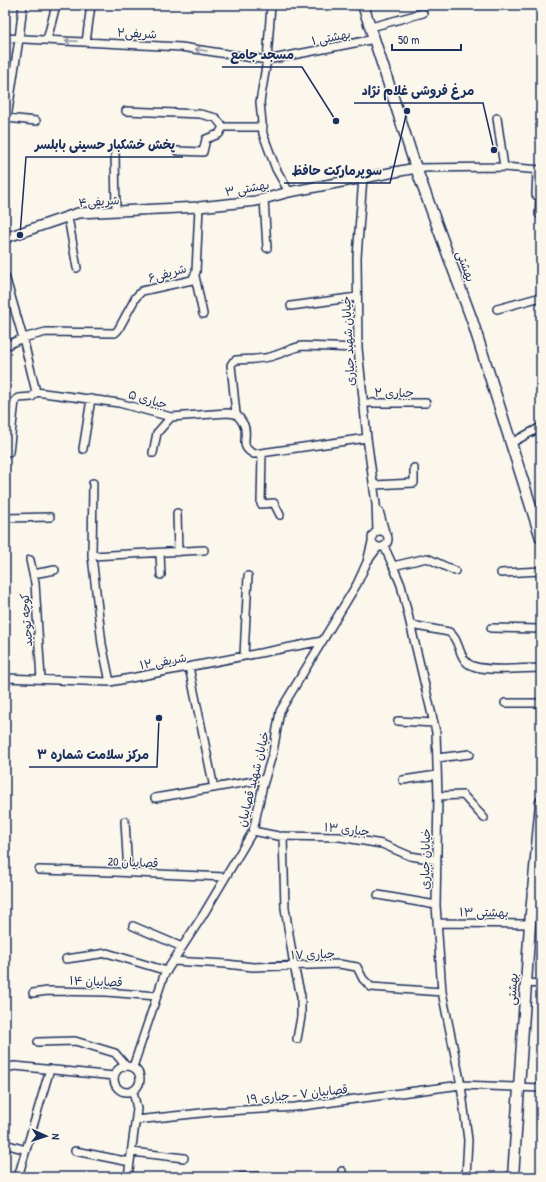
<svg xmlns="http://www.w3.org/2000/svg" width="546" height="1182" viewBox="0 0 546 1182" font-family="'Patrick Hand','Playpen Sans Arabic',sans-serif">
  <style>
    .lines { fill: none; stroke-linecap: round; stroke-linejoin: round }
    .minor-casing { stroke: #1b2f5e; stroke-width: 10 }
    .tertiary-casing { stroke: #1b2f5e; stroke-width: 12 }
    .secondary-casing { stroke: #1b2f5e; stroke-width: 13 }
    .minor { stroke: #fbf7ec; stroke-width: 7 }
    .tertiary { stroke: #fbf7ec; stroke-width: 9 }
    .secondary { stroke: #fbf7ec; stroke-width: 10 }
    .oneway { stroke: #8b93a5 }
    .labels { text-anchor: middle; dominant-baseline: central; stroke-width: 3; stroke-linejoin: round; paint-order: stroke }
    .street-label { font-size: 12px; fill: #1b2f5e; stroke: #fbf7ec }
    .leader { fill: none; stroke: #1b2f5e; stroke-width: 1.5 }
    .callout-dot { fill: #1b2f5e; stroke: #fbf7ec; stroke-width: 1.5 }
    .callout-label { font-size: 13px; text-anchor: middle; font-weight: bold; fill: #1b2f5e; stroke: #fbf7ec; stroke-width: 3; stroke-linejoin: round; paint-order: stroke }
  </style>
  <rect width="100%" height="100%" fill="#fbf7ec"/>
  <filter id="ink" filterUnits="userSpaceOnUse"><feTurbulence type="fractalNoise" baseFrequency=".025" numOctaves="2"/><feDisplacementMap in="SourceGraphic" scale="8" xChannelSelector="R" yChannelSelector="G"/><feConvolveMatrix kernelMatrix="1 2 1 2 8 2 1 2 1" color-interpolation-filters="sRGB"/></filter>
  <g filter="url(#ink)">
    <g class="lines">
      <defs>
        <path id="minor" d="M23 5 19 39 7 118 36 121
          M271 5 267 60 260 102 263 134 276 169 289 192
          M371 27 423 13
          M5 38 181 47 267 60 375 39
          M47 40 56 5
          M86 42 91 5
          M126 111 200 114 216 118 223 127H263
          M497 118 504 167
          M177 151 203 152 206 139 219 134 223 127
          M115 153 116 211
          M416 168 504 167 541 170
          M537 170 536 195 540 198 539 214H541
          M363 177 357 257 358 348 367 438 376 504 377 531
          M264 199 267 248
          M68 217 77 268
          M5 276 23 338 36 392 119 403 171 417 227 413 236 414C239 417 242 421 244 425 249 437 238 446 254 454L367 438
          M195 276 203 314
          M291 306 357 297
          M497 309 541 297
          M5 346 23 338 46 332 115 333 118 330 136 297 142 291 192 280 196 272 199 207
          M363 403H426
          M236 414 231 365 233 362 236 360C249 359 264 360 276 355 286 352 293 347 303 346L358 348
          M511 443 541 427
          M83 449 91 399
          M9 452 15 401 18 398 32 397 36 392
          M153 453 157 433 171 417
          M262 453 261 504 274 503 280 515
          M93 483 92 556 102 644 110 682
          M374 485 414 483V468
          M379 511 385 532
          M177 513 178 552
          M5 518 50 517
          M372 539a8 8 0 1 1 16 0a8 8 0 1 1-16 0Z
          M372 542 367 562 378 547
          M384 546 393 566 401 585 436 732 438 796 436 905 442 992 461 1085 468 1140 466 1177
          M160 553 161 575
          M92 556 204 550
          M30 560 35 583 41 679
          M393 566 427 558 455 571
          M501 573 541 571
          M33 574 55 570
          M411 625 449 632C458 638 458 650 464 659 466 662 469 665 473 666 489 672 523 668 541 668
          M491 628 541 629
          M244 656 248 576
          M189 667 214 788
          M5 678 110 682 322 641
          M505 703H541
          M398 721 434 723
          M437 758 470 754
          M403 780 437 775
          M438 796 463 795 484 818
          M155 798 265 779
          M125 821 128 873
          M253 831 278 836 340 837 382 844 410 856 436 860
          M283 836 285 908 294 966 301 996V1017L297 1039
          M39 870 114 872 225 877
          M378 895 436 905
          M531 910 541 909
          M437 923 530 924
          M133 926 182 947
          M66 959 107 953 167 971
          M173 961 226 964 253 967 339 964 357 967 363 979 371 987 442 992
          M526 983 541 984
          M33 993 48 991 106 992 157 996
          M38 1042 75 1041 115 1053 126 1066
          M114 1079a13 13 0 1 1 26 0a13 13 0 1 1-26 0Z
          M133 1067 164 975 203 915 253 831 263 785 273 752 280 711 357 584 367 562
          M5 1068 15 1066 114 1076
          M136 1120 211 1112 295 1107 461 1085 541 1088
          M5 1144 26 1150
          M75 1151 130 1162
          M132 1152 184 1158
          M18 1177 50 1069
          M128 1177 137 1109 133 1091
          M241 1177 269 1176V1177
          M342 1177V1171"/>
        <path id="tertiary" d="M5 238 78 213 199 207 256 201 289 192 416 168"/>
        <path id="secondary" d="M363 5 416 168 472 320 541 538
          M513 1177 530 924 541 802"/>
      </defs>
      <use href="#minor" class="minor-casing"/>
      <use href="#tertiary" class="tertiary-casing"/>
      <use href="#secondary" class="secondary-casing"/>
      <use href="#minor" class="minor"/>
      <use href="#tertiary" class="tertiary"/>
      <use href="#secondary" class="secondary"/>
    </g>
    <defs><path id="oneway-shaft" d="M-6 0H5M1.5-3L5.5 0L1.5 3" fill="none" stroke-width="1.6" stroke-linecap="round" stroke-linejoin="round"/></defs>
    <g class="oneway">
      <use href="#oneway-shaft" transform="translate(71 41) rotate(-177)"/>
      <use href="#oneway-shaft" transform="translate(201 50) rotate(-171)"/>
    </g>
  </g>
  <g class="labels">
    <g class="street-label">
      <text transform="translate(137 33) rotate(3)">شریفی۲</text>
      <text transform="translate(331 37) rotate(-11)">بهشتی ۱</text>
      <text transform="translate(247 188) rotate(-10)">بهشتی ۳</text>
      <text transform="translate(99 201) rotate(-4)">شریفی۴</text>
      <text transform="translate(466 266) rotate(70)">بهشتی</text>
      <text transform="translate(167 273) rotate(-16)">شریفی۶</text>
      <text transform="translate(348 341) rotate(-93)">خیابان شهید جباری</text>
      <text x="394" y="392">جباری ۲</text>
      <text transform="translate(148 399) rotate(16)">جباری ۵</text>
      <text transform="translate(26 620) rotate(-94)">کوچه توحید</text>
      <text transform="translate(163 661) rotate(-10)">شریفی ۱۲</text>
      <text transform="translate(253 779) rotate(-76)">خیابان شهید قصابیان</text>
      <text transform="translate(347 829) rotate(6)">جباری ۱۳</text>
      <text transform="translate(425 859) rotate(-89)">خیابان جباری</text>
      <text transform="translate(133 862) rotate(2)">قصابیان 20</text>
      <text transform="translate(484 912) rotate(1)">بهشتی ۱۳</text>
      <text transform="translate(313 954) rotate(-2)">جباری ۱۷</text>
      <text transform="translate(96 981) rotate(2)">قصابیان ۱۴</text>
      <text transform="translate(512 989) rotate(-86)">بهشتی</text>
      <text transform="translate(297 1094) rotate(-6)">قصابيان ۷ - جباری ۱۹</text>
    </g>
  </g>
  <path class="leader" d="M336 121L302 67H222M494 150L483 103H354M20 235L26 157H183M407 111L390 183H284M159 718L157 767H29"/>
  <g class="callout-dot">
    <circle cx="336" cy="121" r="4"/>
    <circle cx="494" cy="150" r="4"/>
    <circle cx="20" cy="235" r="4"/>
    <circle cx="407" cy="111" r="4"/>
    <circle cx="159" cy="718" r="4"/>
  </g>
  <g class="callout-label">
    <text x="262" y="59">مسجد جامع</text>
    <text x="418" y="95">مرغ فروشی غلام نژاد</text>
    <text x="105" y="149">پخش خشکبار حسینی بابلسر</text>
    <text x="337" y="175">سوپرمارکت حافظ</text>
    <text x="93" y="759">مرکز سلامت شماره ۳</text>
  </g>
  <rect width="546" height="1182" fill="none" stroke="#fbf7ec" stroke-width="20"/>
  <rect x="10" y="10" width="526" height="1162" fill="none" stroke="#1b2f5e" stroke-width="1.5" filter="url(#ink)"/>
  <g transform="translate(46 1136) rotate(93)" stroke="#fbf7ec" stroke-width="3" paint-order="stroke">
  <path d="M0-3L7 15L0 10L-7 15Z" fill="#1b2f5e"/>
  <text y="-6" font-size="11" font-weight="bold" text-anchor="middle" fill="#1b2f5e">N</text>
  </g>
  <path d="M392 44v6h69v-6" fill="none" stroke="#1b2f5e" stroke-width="2"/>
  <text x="398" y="44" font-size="12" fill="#1b2f5e" stroke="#fbf7ec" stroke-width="3" paint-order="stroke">50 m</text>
</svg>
